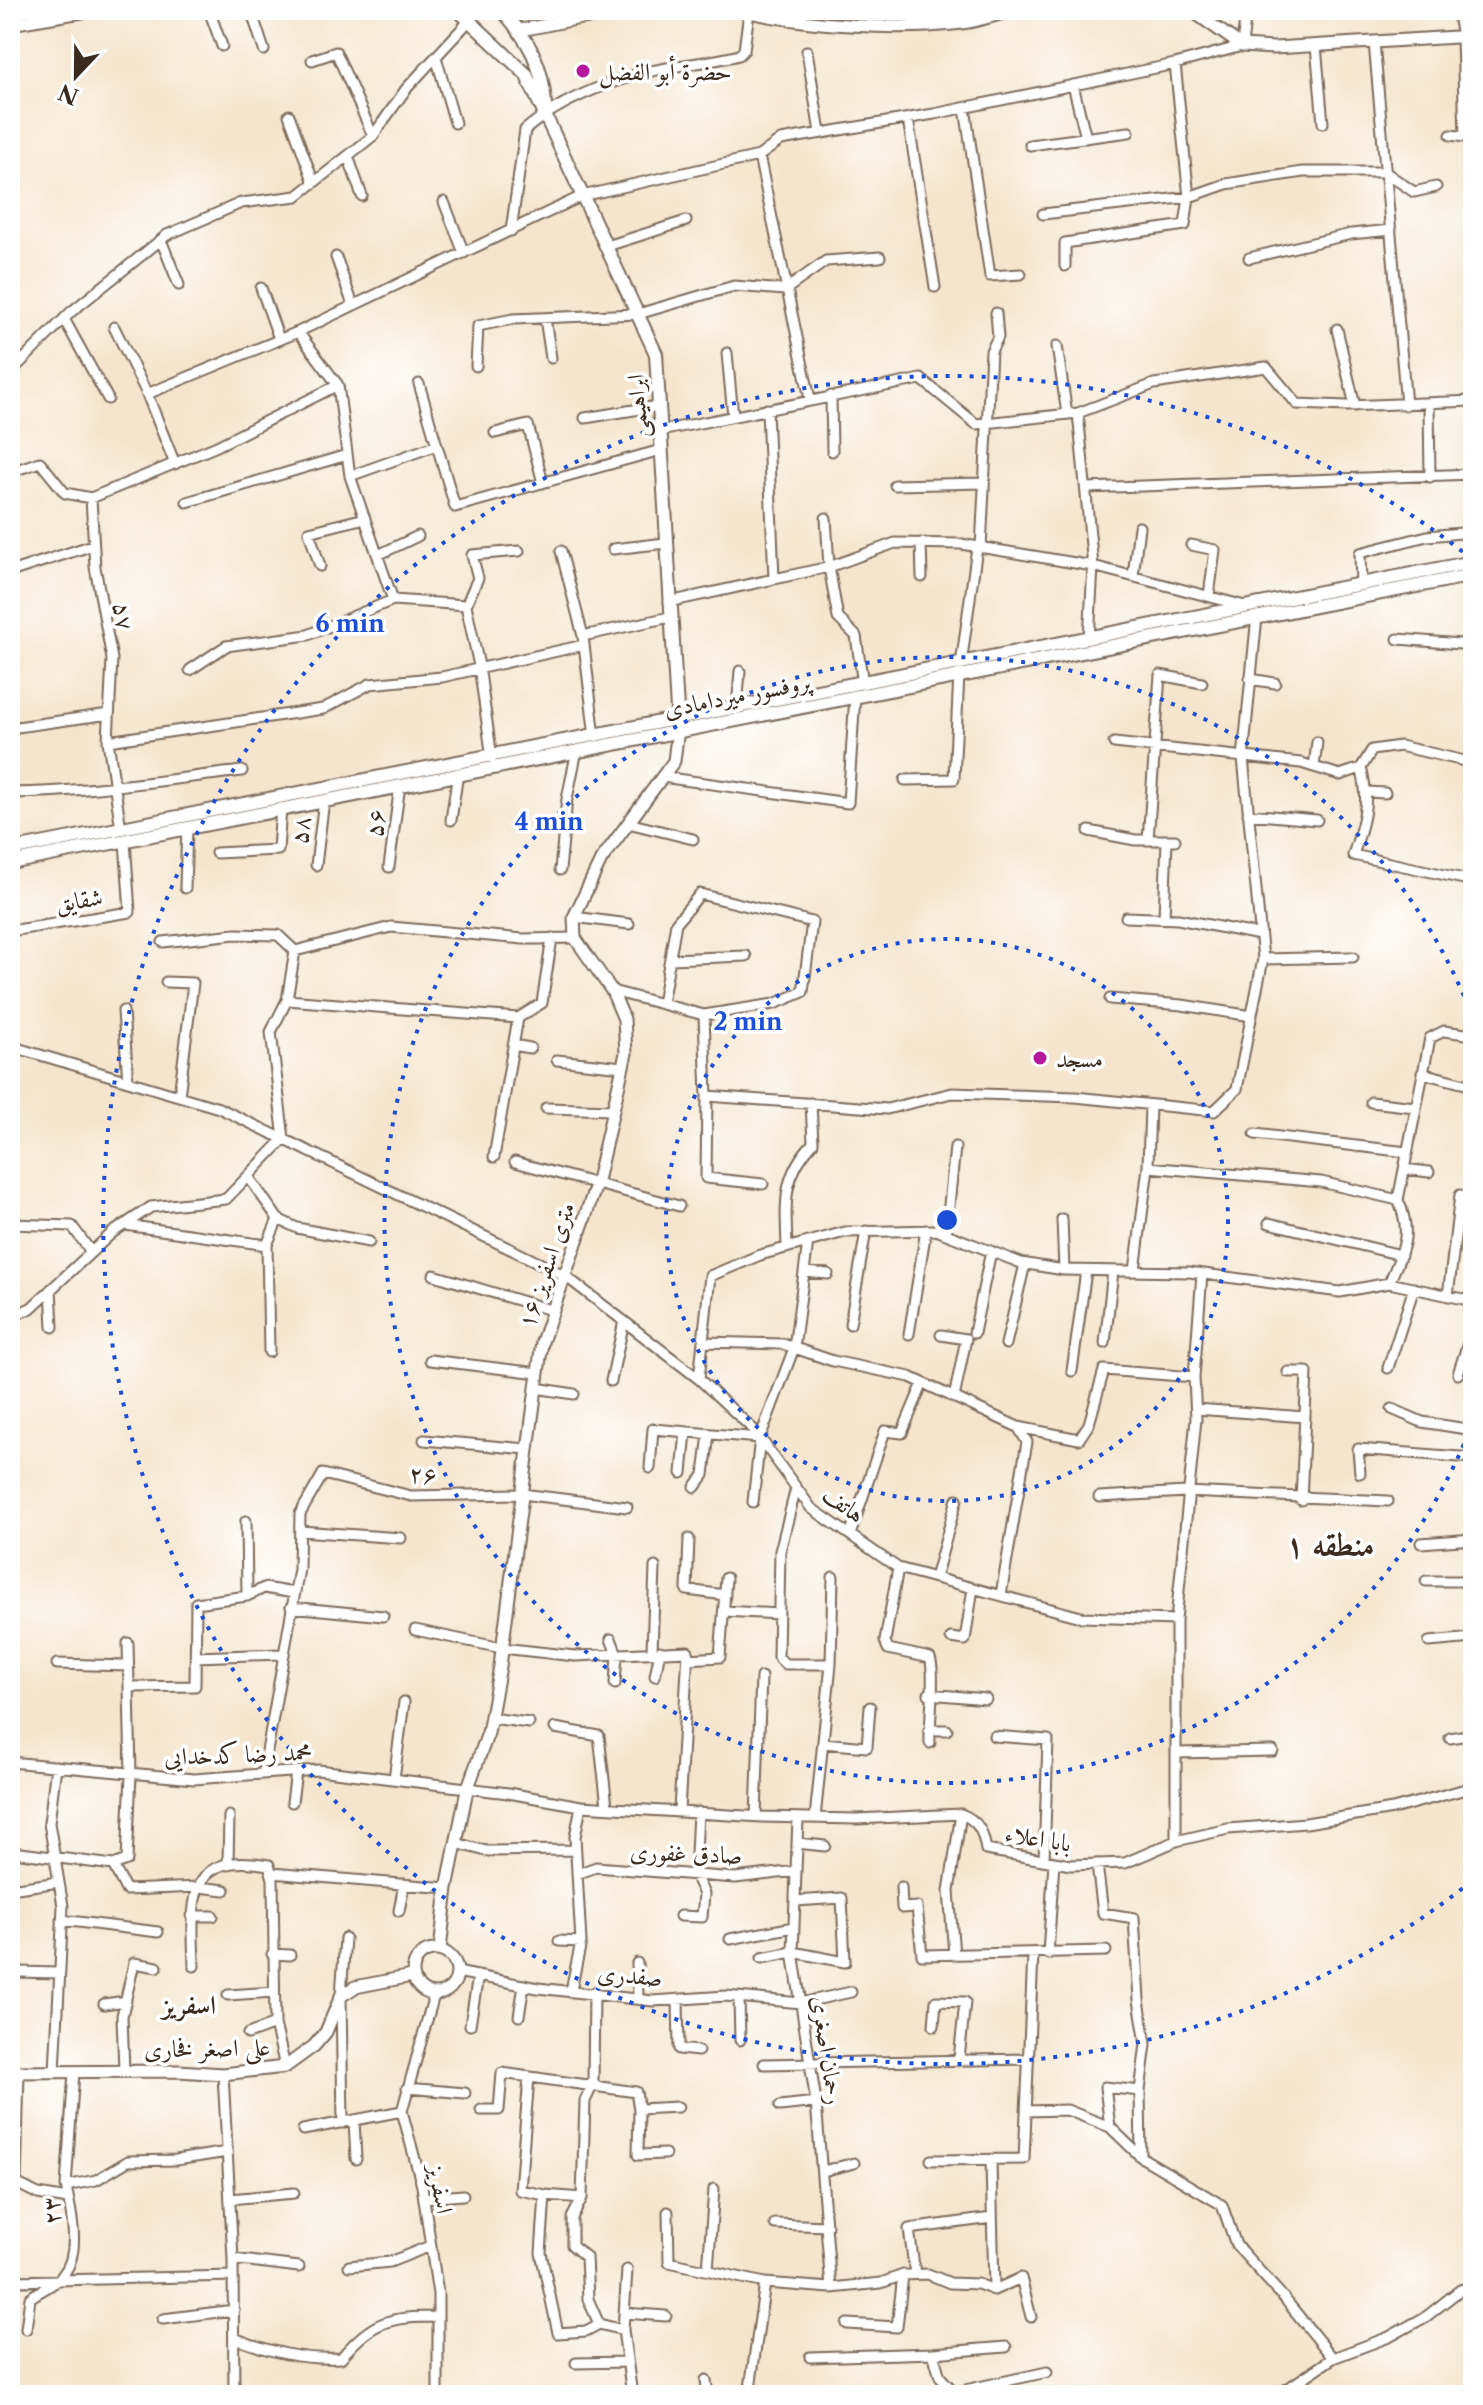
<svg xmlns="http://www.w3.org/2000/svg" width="1483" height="2405" viewBox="0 0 1483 2405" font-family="'Libre Caslon Text',Amiri,serif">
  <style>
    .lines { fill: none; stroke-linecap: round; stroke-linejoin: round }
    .minor-casing { stroke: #7c6b5c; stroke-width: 13 }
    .tertiary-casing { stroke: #7c6b5c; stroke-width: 15 }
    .secondary-casing { stroke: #7c6b5c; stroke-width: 16 }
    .minor { stroke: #fff; stroke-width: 9 }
    .tertiary { stroke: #fff; stroke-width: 11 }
    .secondary { stroke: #fff; stroke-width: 12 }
    .ring { fill: none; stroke: #1d4ed8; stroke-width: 4; stroke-dasharray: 4 8 }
    .poi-dot { fill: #b5179e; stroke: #fff; stroke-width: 3 }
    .labels { text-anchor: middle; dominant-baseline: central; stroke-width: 7; stroke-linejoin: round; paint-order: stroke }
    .poi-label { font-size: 24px; fill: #3b2a1e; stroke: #fff; text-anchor: start }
    .street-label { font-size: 24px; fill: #3b2a1e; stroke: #fff }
    .neighbourhood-label { font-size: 26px; font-weight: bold; fill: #3b2a1e; stroke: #fff }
    .district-label { font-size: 32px; font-weight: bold; fill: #3b2a1e; stroke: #fff }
    .centre { fill: #1d4ed8; stroke: #fff; stroke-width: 4 }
    .ring-label { font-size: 24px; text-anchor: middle; font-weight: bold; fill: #1d4ed8; stroke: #fff; stroke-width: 7; stroke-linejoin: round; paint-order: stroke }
  </style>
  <rect width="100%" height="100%" fill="#fff"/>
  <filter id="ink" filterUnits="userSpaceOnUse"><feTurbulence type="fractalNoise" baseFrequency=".0125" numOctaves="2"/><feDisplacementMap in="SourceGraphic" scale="16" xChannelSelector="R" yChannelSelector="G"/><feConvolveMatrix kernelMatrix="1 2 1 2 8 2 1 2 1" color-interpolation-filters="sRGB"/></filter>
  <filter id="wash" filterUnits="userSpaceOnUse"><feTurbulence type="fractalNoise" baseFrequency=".006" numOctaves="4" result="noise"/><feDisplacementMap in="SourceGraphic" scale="32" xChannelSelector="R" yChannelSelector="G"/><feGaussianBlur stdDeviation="1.8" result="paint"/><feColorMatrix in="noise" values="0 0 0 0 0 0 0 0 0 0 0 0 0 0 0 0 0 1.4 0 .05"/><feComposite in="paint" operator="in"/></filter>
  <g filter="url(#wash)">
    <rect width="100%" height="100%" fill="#f5e5ce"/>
  </g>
  <g filter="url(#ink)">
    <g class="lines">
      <defs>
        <path id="minor" d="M209 10 222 46
          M251 10 264 50
          M922 25 927 10
          M1374 42 1406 405
          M1316 46 1323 123
          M807 51 820 133
          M436 57 455 123
          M312 60 336 52 373 136
          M1073 85 1086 138
          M965 108 990 276 1021 274
          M289 115 314 183
          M908 119 935 287
          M1451 135 1465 137 1462 37 1457 10
          M1030 145 1129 132
          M348 156 362 196
          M759 156 810 399
          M444 202 464 253
          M1043 214 1189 197 1175 64
          M511 231 525 130C562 98 623 75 672 67 694 63 717 61 739 55L744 50 749 12
          M161 240 179 285
          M607 246 686 221
          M336 257 353 305
          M1249 258 1351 234 1391 230
          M1065 266V243L1185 225 1189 197 1226 184 1303 172H1385L1414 192 1436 187
          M261 288 279 339
          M545 318 551 358
          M64 319 108 399
          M114 327 147 394 175 464
          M1337 329 1355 406
          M298 332 338 385 350 476 393 600
          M1057 346 1067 414
          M727 353 733 416
          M476 366 478 326 513 319 638 314 734 286 785 290 826 261 880 257
          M10 373 71 312 167 235 241 203 297 196 373 136 406 89 469 21
          M419 384 455 507 661 450
          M147 394 298 332 582 196 759 156 781 140 934 114 1175 64 1242 46 1246 10
          M831 396 832 451
          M1429 404 1430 477
          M767 409 774 579
          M1078 413 1093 566 1089 639
          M585 418 658 406
          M660 431 921 379 976 424 1078 413 1154 384 1266 367 1297 404 1347 406 1473 401
          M495 433 528 425 543 483
          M10 472 40 462 65 493 91 498 217 446 338 385
          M350 476 437 445
          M895 485 984 483
          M1086 488 1473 474
          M91 498 95 567 112 659 108 741 121 829
          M187 502 347 455
          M826 518 829 567 895 543 961 544 1093 566 1245 606
          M921 543 922 577
          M1191 545 1215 550 1209 596
          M981 548 991 351 998 337 996 313
          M613 549 666 543
          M561 551 583 636
          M378 555 418 536
          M320 566 309 532 365 518
          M10 572 93 545
          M1133 576 1139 527
          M1361 585 1360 553 1427 536 1473 532
          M669 602 829 567 838 618 856 636 863 684
          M466 605 478 578 472 555 519 551
          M1398 639 1473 645
          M961 665 977 547
          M190 670 226 646 308 635 393 600 466 605 479 666 492 758
          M1250 679 1275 683
          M737 709 740 671
          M10 728 109 714
          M595 737 583 636 670 617
          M108 741 323 709 370 684 442 677 584 645
          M1114 743 1301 763 1340 775 1361 768 1372 750 1400 746 1473 763
          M1314 767 1317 742
          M1361 768C1371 801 1363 824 1353 855L1473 881
          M662 777 848 803 855 695
          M905 780 954 779 959 674
          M1368 792 1385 793
          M10 793C88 792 164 780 242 771
          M1248 814 1317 820
          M451 820 458 773
          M628 823 693 839
          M1089 831 1135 840H1175
          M1148 840 1160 675 1202 683
          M216 853 278 850 281 808
          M316 865 324 800
          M389 867 400 785
          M560 870 567 799 577 750
          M185 888 187 827
          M574 917 629 924
          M1126 917 1178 919 1260 935
          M1164 918 1167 840
          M10 931 130 912 125 841
          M163 942 235 934 278 935 295 951
          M670 959 746 956
          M1263 959 1353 957
          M166 982 193 983 179 1096
          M612 991 704 1015 707 1096 887 1109 952 1093 1075 1097 1214 1111 1237 1089 1263 959 1243 758 1257 616
          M1110 999 1182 1005 1252 1016
          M662 1004 676 923 700 894 812 922 803 992 774 1004 704 1015
          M123 1011 128 1081
          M518 1018 542 1003 552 938
          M513 1045 530 1048
          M10 1046 219 1108 564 1275 699 1379 755 1431 811 1508 898 1568 1081 1617 1176 1620
          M557 1060 623 1067
          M1422 1073 1473 1086
          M707 1096 706 1178 763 1184
          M1371 1102 1415 1107
          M546 1108 614 1110
          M1255 1134 1407 1152
          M494 1157 518 1018 287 1000 295 951 391 927 523 939 575 938
          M515 1162 679 1206
          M1148 1167 1321 1182 1398 1200
          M1404 1169 1429 1172
          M248 1176 278 1219 297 1228 369 1242
          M1062 1219 1064 1270
          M1269 1223 1401 1255
          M10 1224 72 1226 91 1252
          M125 1225 267 1245
          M946 1234 955 1147
          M787 1248C786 1204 781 1177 813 1143L811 1103
          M1135 1271 1148 1167 1150 1105
          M804 1272 828 1274
          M434 1275 551 1310
          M1389 1283C1403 1251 1413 1233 1398 1200L1430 1038 1444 1031 1473 1035
          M51 1289 53 1327
          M1448 1296 1460 1195
          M10 1317 31 1308 112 1233 151 1207 226 1199 284 1139 271 1032 287 1000
          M850 1324 866 1231
          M974 1333 991 1251
          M909 1334 926 1230
          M941 1335 966 1339 954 1398
          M703 1342 783 1344 833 1361 910 1377 1018 1427 1027 1442 1001 1595
          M1105 1343 1113 1271
          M1006 1344 1025 1264
          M269 1352 267 1245 278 1219
          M430 1360 538 1373
          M1388 1368 1414 1288
          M1072 1371 1086 1271
          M1288 1372H1307L1301 1500
          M1458 1374 1473 1327
          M699 1379 710 1276 760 1255 845 1232 936 1230 1021 1263 1064 1270 1189 1272 1340 1292 1389 1283 1473 1301
          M611 1381 624 1321
          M536 1388 574 1394
          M1196 1409 1305 1417
          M1392 1409 1422 1422 1473 1430
          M1018 1427 1079 1439 1089 1424 1104 1370 1194 1377
          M424 1440 527 1449
          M650 1468 653 1429 760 1438
          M682 1473 686 1432
          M1360 1473 1358 1449 1473 1458
          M695 1487 704 1475 709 1434
          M796 1488 780 1551 778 1657 785 1664H831
          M1099 1497 1186 1492 1388 1501
          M753 1502 760 1438 794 1348 808 1242
          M246 1521 247 1596
          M300 1531 401 1538
          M850 1535 885 1431 902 1433 923 1383
          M689 1539 687 1590 725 1595
          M1421 1543 1473 1539
          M898 1568 885 1641 888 1649 930 1658C936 1674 929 1722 930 1743
          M935 1578 957 1499
          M1426 1581H1473
          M291 1607 383 1616
          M724 1611 779 1614
          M415 1630 502 1648 575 1656 688 1651 679 1811
          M951 1638 965 1640 973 1588
          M611 1639 617 1654 615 1684
          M1429 1642 1473 1638
          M652 1651 655 1567
          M196 1657 282 1654
          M688 1659 720 1657 726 1578
          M57 1664 128 1666
          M655 1676 660 1651
          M129 1687 195 1686 196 1603 247 1596 264 1588 294 1593
          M929 1694 986 1699
          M491 1718 529 1723
          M555 1728 599 1736 607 1806
          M929 1730H947
          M994 1736 1048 1740 1044 1860
          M1450 1738 1473 1734
          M823 1743 867 1747 870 1707
          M1176 1753 1273 1751
          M10 1762 194 1779 318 1770 508 1793 581 1806 762 1817 856 1819 961 1814C979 1821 983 1832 986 1850L1071 1865 1125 1863 1176 1841 1228 1829 1306 1823 1393 1809 1473 1787
          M263 1774 299 1569 300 1514 323 1474 411 1496 522 1494 627 1507
          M394 1779 404 1702
          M292 1802 296 1772
          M756 1816 761 1677
          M798 1818 793 1952 816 2102 831 2288
          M815 1818 831 1664 833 1577
          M1176 1841V1620L1196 1419 1194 1377 1202 1274
          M456 1843 486 1851 575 1850
          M797 1843 825 1846
          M21 1853 113 1865 127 1860 131 1775 128 1643
          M1097 1864 1103 1913 1134 1918 1139 2000 1146 2044 1140 2091 1141 2157
          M113 1865 126 1890 199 1887 225 1890
          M228 1865 229 1816
          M272 1873 447 1888
          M577 1874 596 1867 735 1878 796 1871
          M901 1887 902 1908 917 1907 922 1955 1106 1951
          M10 1889 59 1882
          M399 1911 404 1884
          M192 1916H213
          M680 1916 702 1917 704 1894 695 1875 698 1812
          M62 1920 158 1932
          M730 1939 794 1927
          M559 1941 581 1942
          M272 1954 290 1955
          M1048 1954 1054 1862
          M954 1955 949 1891 961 1814
          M762 1958 793 1952 845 1962 842 1898 795 1901
          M637 1963 638 1998
          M194 1966C192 1903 184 1850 269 1865L273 1879 275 2024 285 2067
          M17 1972 59 1973
          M457 1972 538 1988 653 2001 726 1996 801 2003 851 1992
          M571 1990 581 1942 575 1837 581 1806
          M594 1992 593 2084 585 2101 582 2198 572 2218V2245L586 2257 588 2299 599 2324 623 2330 632 2395
          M228 1995 274 1992
          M434 1995 402 2111 422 2186 438 2294V2395
          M739 1998 740 2040
          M678 1999 679 2049 698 2051
          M104 2004 126 2001
          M519 2016 524 1985
          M470 2025 478 1976
          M934 2026 936 2001 965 2002 959 2059
          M248 2034 275 2024
          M764 2064 1028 2059
          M124 2071 122 2016 134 1963 157 1967
          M19 2072 16 2183 38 2194 68 2199
          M55 2072 63 1906 49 1823 56 1766
          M223 2074 233 2259 234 2395
          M529 2077 520 2190 545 2195 541 2253 558 2333 586 2331 599 2324
          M407 2088 465 2093
          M780 2106 816 2102
          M639 2109 638 2155 665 2154
          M481 2110H499L502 2073 636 2092 639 2109 678 2107
          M1026 2111 1067 2110 1110 2127 1141 2157 1222 2205 1236 2245 1284 2298 1333 2358
          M354 2120 356 2159
          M343 2123 341 1996 345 1938
          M1110 2127 1105 2087 1140 2091
          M303 2130 402 2111
          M931 2160 1024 2159 1033 1955
          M823 2171 854 2163
          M66 2186 74 2072
          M545 2195 582 2198
          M424 2198 463 2195
          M230 2199 294 2193
          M668 2212 669 2262 765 2283
          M775 2224 827 2226
          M10 2243 13 2281 233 2276
          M233 2259 299 2267
          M349 2266 390 2262 430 2246
          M708 2270 714 2189
          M915 2274 909 2229 992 2218
          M994 2290 1021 2278 1031 2317
          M624 2313 666 2316
          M163 2319 234 2310
          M847 2324 897 2327 903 2275
          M26 2329 30 2298C40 2290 55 2285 62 2276 82 2253 71 2213 66 2186L96 2180 128 2161 176 2160 227 2152
          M623 2330 627 2270
          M234 2338C270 2352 302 2360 341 2358 372 2320 390 2317 438 2317
          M933 2353 1006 2347
          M810 2357 933 2353 940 2377 957 2395
          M576 2363 627 2362
          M706 2380 708 2395
          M956 2392 1047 2372
          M749 2395 765 2283 831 2288 881 2283 903 2275 928 2274 950 2283 978 2284 994 2290 991 2161
          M1278 2395 1333 2358 1389 2337 1427 2316 1460 2290 1473 2286"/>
        <path id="tertiary" d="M741 10C801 25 900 31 962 23 979 21 998 14 1015 10
          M1191 10 1242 46 1274 48 1473 36
          M10 24 94 10
          M521 30 581 18 648 10
          M413 1972a22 22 0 1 1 44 0a22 22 0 1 1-44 0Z
          M440 1950 447 1888 467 1790 488 1733 500 1666 542 1342 596 1185 626 1053 624 1019 612 991 575 938 574 917 601 860 674 761 678 729
          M10 2072 179 2071 223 2074 285 2067 314 2046 326 2032 341 1996 355 1987 412 1976"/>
        <path id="secondary" d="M458 10 526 74 656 354 678 727
          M502 10C529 40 543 65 545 105
          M10 850 1473 562
          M10 863 1473 575"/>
      </defs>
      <use href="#minor" class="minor-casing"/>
      <use href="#tertiary" class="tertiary-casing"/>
      <use href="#secondary" class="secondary-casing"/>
      <use href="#minor" class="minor"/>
      <use href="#tertiary" class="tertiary"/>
      <use href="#secondary" class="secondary"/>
    </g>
  </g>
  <g class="ring">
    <circle cx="947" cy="1220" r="281"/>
    <path d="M1473 1422A563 563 0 1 1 1473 1018"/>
    <path d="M1472 1881A844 844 0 1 1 1472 559"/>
  </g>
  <g class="poi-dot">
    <circle cx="583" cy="71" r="8"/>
    <circle cx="1040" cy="1058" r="8"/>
  </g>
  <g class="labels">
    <g class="poi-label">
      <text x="599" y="71">حضرة أبو الفضل</text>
      <text x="1056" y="1058">مسجد</text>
    </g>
    <g class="street-label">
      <text transform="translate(637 406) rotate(-93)">ابراهیمی</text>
      <text transform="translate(124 616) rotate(80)">۵۷</text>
      <text transform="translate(737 695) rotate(-11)">پروفسور میردامادی</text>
      <text transform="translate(375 823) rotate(-83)">۵۶</text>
      <text transform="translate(300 830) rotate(-83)">۵۸</text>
      <text transform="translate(79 900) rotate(-9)">شقایق</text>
      <text transform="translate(546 1265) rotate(-71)">۱۶ متری اسفریز</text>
      <text transform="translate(423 1474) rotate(4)">۲۶</text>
      <text transform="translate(844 1504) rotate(37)">هاتف</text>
      <text transform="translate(238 1754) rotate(-2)">محمد رضا کدخدایی</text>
      <text transform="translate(1038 1838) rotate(9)">بابا اعلاء</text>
      <text transform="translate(686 1853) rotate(2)">صادق غفوری</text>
      <text transform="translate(630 1975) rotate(5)">صفدری</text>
      <text transform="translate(207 2048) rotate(-1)">علی اصغر فخاری</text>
      <text transform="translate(828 2050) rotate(82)">رحمان اصغری</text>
      <text transform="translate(441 2189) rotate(80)">اسفریز</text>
      <text transform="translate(51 2211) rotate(-93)">۲۳</text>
    </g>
    <g class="neighbourhood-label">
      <text x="189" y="2005">اسفریز</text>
    </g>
    <g class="district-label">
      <text x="1330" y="1544">منطقه ۱</text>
    </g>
  </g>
  <circle cx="947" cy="1220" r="12" class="centre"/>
  <g class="ring-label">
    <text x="350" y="632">6 min</text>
    <text x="549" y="830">4 min</text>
    <text x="748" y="1030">2 min</text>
  </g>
  <rect width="1483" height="2405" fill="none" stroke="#fff" stroke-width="40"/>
  <g transform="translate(76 76) rotate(202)" stroke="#ffffff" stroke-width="6" paint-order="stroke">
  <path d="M0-6L14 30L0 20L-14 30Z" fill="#3b2a1e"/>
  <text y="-12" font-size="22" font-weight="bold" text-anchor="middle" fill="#3b2a1e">N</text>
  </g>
</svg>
